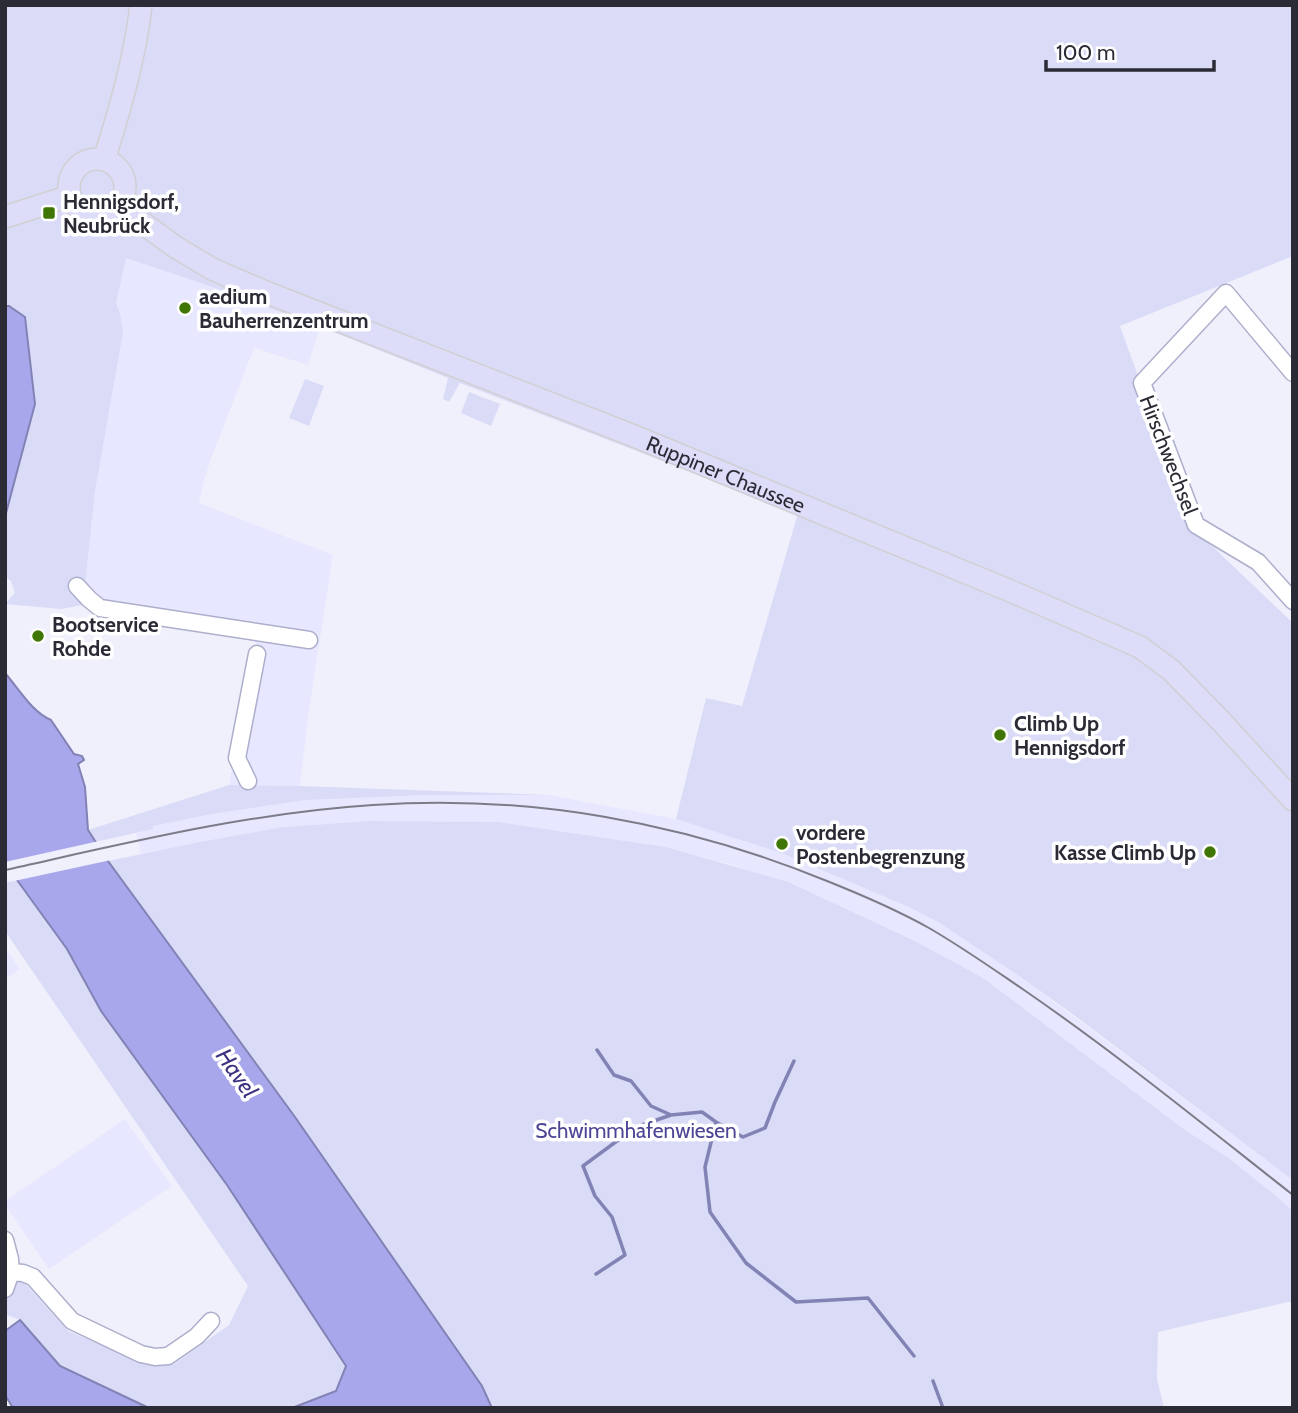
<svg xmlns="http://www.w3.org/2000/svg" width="1298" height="1413" viewBox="0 0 1298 1413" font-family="Cabin,sans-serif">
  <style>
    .built { fill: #e7e8ff }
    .green { fill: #dadbf7 }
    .water { fill: #a8a7eb; stroke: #8282b5; stroke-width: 2 }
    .pier { fill: #f0f0fd }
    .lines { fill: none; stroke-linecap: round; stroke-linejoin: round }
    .stream { stroke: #8282b5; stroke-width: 3.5 }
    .minor-casing { stroke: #adaecb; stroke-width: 19 }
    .major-casing { stroke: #d0d0d3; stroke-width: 24 }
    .minor { stroke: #fff; stroke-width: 16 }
    .major { stroke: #ddddf9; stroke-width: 21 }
    .tram { stroke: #7c7c88; stroke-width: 2 }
    .poi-dot { fill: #3f7606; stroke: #fff; stroke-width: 2.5 }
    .labels { text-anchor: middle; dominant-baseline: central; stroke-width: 7; stroke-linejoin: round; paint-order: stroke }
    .poi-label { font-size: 21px; font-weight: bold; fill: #2b2b36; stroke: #fff; text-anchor: start }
    .street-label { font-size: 21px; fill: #2b2b36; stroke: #fff }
    .park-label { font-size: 21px; fill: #4c4495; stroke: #fff }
    .water-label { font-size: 23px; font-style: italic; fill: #3c3281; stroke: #fff }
  </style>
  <rect width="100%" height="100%" fill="#f0f0fd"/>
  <path class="built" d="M125 257 198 281 320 327 308 365 254 348 211 459 204 480 199 503 333 555 308 717 300 786 229 785 257 635 83 605 95 491 120 313 116 303Z
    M427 795H549L676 819 784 854 909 907 938 922 1022 978 1293 1180V1211L1274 1194 1227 1157 1185 1130 1012 1001 964 969 915 941 859 915 799 889 739 867 666 847 498 822 370 821 283 827 141 854 136 833 152 829 153 826 212 814 306 800Z
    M5 947 20 969 5 980Z
    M125 1119 172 1186 49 1269 5 1205V1201Z"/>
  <path class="green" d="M5 5H1293V256L1120 326 1193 528 1293 623V1180L1071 1013 1022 978 938 922 909 907 784 854 676 819 706 698 742 706 798 513 460 383 449 402 443 399 448 378C342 335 235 293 126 258L116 303 120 313 123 332 95 491 83 605 61 609 5 604 15 593 11 581 5 577V517L35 404 9 306H5Z
    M305 379 324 386 309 426 289 418Z
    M469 392 500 404 491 426 461 413Z
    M229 785 300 786 549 795H427L306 800 212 814 153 826V829L95 842 88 830Z
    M370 821 498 822 666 847 788 882 915 941 983 978 1185 1130 1227 1157 1274 1194 1293 1211V1301L1158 1332 1157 1379 1164 1408H482L108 861 200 842 283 827Z
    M17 880 67 949 101 1011 227 1185 346 1366 336 1391 292 1408H149L60 1366 20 1320 5 1314V1298L20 1278 68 1331 154 1366 174 1364 229 1325 248 1286 5 931V883Z"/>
  <path class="water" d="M5 306H9L25 317 35 404 5 517Z
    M5 673C19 689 32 712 51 720L74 754 82 756 84 760 78 764 85 787 88 830 108 861 295 1117 482 1386 492 1408H292L336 1391 346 1366 227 1185 101 1011 67 949 17 880 5 861Z
    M20 1320 60 1366 149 1408H13L5 1395V1331Z"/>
  <path class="pier" d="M99 841 111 860 14 881 5 868V862Z"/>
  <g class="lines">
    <path class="stream" d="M597 1050 614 1075 631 1081 651 1106 671 1115
      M716 1122 743 1137 765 1128 775 1102 794 1061
      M596 1274 625 1255 612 1217 595 1196 583 1166 636 1127 671 1115 702 1112 716 1122 705 1167 710 1212 746 1263 796 1302 868 1298 914 1356
      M933 1381 943 1408"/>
    <defs>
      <path id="minor" d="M1293 373 1226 293 1142 383 1196 525 1258 562 1293 601
        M77 586 89 599 100 608 309 640
        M248 781 237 758 257 654
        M5 1240 10 1259 11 1272 23 1273 33 1277 72 1321 141 1354 155 1357 168 1356 197 1336 211 1321
        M5 1289 11 1272"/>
      <g id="major">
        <circle cx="97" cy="187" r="28"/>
        <path d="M104 160C120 109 135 58 141 5"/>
        <path id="s1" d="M118 205 174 246 212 269 268 293 634 436 1013 592 1140 647 1171 670 1220 720 1293 800"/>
        <path d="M5 217 70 196"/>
      </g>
    </defs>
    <use href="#minor" class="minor-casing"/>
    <use href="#major" class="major-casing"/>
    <use href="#minor" class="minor"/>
    <use href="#major" class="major"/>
    <path class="tram" d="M5 870C127 843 248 813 373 805 528 794 683 822 827 881 862 895 897 910 929 928 962 947 993 969 1024 990 1117 1054 1204 1125 1293 1195"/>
  </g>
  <g class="poi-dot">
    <rect x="42" y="206" width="14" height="14" rx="3.5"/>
    <circle cx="185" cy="308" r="7"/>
    <circle cx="38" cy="636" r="7"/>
    <circle cx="1000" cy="735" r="7"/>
    <circle cx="782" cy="844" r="7"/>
    <circle cx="1210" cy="852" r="7"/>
  </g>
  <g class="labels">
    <g class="poi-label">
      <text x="63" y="201">Hennigsdorf,<tspan x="63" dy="24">Neubrück</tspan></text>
      <text x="199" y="296">aedium<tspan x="199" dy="24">Bauherrenzentrum</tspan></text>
      <text x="52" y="624">Bootservice<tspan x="52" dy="24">Rohde</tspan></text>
      <text x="1014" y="723">Climb Up<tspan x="1014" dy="24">Hennigsdorf</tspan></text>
      <text x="796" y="832">vordere<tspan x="796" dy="24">Postenbegrenzung</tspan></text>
      <text x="1196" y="852" text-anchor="end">Kasse Climb Up</text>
    </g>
    <g class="street-label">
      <text transform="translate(1169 455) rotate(69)">Hirschwechsel</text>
      <text stroke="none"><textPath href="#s1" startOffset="667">Ruppiner Chaussee</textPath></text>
    </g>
    <g class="park-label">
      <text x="636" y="1130">Schwimmhafenwiesen</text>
    </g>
    <g class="water-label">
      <text transform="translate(237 1073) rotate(55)">Havel</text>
    </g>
  </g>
  <rect width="1298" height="1413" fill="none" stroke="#2b2b36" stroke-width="14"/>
  <path d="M1046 60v10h168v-10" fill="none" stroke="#2b2b36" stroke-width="3.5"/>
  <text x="1056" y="60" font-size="21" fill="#2b2b36" stroke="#ffffff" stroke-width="5" paint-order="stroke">100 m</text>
</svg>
